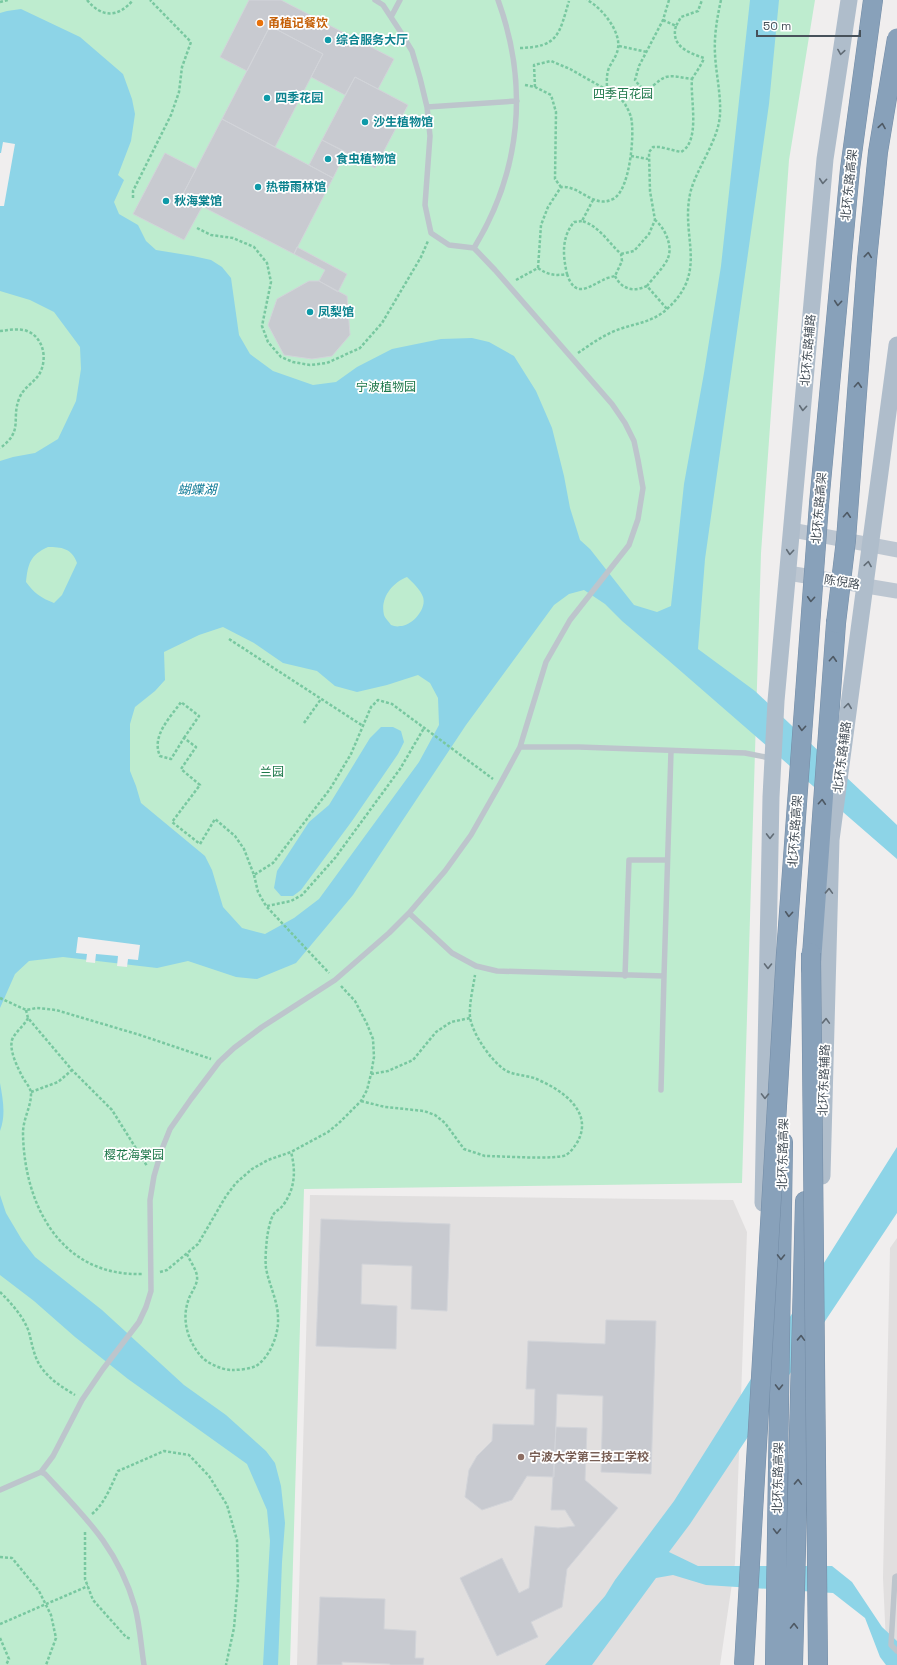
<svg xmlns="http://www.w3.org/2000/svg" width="897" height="1665" viewBox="0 0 897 1665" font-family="'Space Grotesk','Noto Sans SC',sans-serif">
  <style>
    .education { fill: #e1dfdf }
    .green { fill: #beeccf }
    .water { fill: #8dd4e7; fill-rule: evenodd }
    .pier { fill: #f0eeee }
    .building { fill: #c8cad0; stroke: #d2d4d9 }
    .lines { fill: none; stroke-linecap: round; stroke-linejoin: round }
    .highway-casing { stroke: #738ca6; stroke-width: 20 }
    .path { stroke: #78c8a0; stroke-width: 2.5; stroke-dasharray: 3 2; stroke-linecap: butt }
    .lane { stroke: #bdc5cc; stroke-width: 5.5 }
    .secondary { stroke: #bcc6d1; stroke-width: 15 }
    .primary { stroke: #afbdcb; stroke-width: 17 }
    .highway { stroke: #88a1ba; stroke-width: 19 }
    .highway-bridge-casing { stroke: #738ca6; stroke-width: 20; stroke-linecap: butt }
    .highway-bridge { stroke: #88a1ba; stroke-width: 19 }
    .oneway { stroke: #616c76 }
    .oneway2 { stroke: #4e5964 }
    .food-dot { fill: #e8710a; stroke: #fff; stroke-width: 1.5 }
    .culture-dot { fill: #0f9aa8; stroke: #fff; stroke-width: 1.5 }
    .education-dot { fill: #8d6e63; stroke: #fff; stroke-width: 1.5 }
    .labels { text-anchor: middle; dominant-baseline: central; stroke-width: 3.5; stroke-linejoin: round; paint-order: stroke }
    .food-label { font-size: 12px; font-weight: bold; fill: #c56008; stroke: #fff; text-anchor: start }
    .culture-label { font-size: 12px; font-weight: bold; fill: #0d838f; stroke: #fff; text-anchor: start }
    .park-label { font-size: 12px; fill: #1c7749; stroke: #fff }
    .street-label { font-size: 12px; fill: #47515a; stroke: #fff }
    .education-label { font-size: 12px; font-weight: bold; fill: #785e54; stroke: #fff; text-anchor: start }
    .water-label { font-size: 13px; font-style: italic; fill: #147d99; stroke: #fff }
  </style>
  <rect width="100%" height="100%" fill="#f0eeee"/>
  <path class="education" d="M310 1195 733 1200 747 1232 735 1563 720 1665H297Z
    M897 1238V1665H887L883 1578 890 1248Z"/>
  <path class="green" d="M0 0H815L789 160 761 553 742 1183 304 1189 290 1665H0Z"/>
  <path class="water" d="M750 0H779L769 104 705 559 698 649 755 691 897 825V859L668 660 622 621 605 604 584 590 569 594 554 605 466 725 353 895 296 963 257 979 236 977 188 961 157 968 63 957 29 961 15 974 0 1008V461L13 457 35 453 58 439 76 401 81 369 80 347 54 312 30 300 0 291V13L7 11 21 9 80 37 123 74 132 99 135 114 131 141 118 175 124 180 114 202 119 214 138 225 146 241 156 250 193 256 211 260 222 267 231 278 239 335 250 354 273 371 313 385 336 382 357 367 392 349 441 339 472 338 489 342 514 356 536 391 552 428 564 476 570 508 580 540 590 549 634 605 657 612 671 606 684 484 704 373 721 266ZM48 547C61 547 72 548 77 563L62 595 54 603C41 598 34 593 26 582 28 564 30 555 48 547ZM407 577C413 583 420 589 423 597 427 609 412 626 400 626 397 627 394 626 391 625 389 622 385 618 384 615 380 598 392 583 407 577ZM223 627 254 643 283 663 317 671 335 686 357 692 387 685 418 675 430 683 438 698 439 725 419 762 319 899 294 918 265 934 242 928 223 907 212 870 205 856 141 803 136 786 130 771V724L135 707 155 691 165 680 164 652 199 635Z
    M381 727H393L401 731 404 742 398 754 352 821 301 890 293 896H281L274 888 277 871 309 822 329 805 370 738Z
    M0 1083C3 1100 6 1115 0 1131Z
    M897 1147V1213L690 1524 669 1552 698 1566H832L852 1582 882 1627 897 1641V1665H886L880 1657 865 1618 833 1593 706 1585 673 1575 656 1578 592 1665H545L605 1596 615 1580 674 1501Z
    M0 1195 6 1213 22 1240 35 1257 102 1310 184 1385 226 1415 266 1451 275 1463 281 1486 285 1523 282 1562 278 1665H263L270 1541 267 1510 247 1464 128 1379 75 1337 34 1301 0 1275Z"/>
  <path class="pier" d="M3 142 15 144 4 206H0V153H1Z
    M78 937 140 945 138 960 128 959 127 967 117 966 118 956 96 954 95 963 86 962 87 954 76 953Z"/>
  <path class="building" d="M249 0H281L394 59 378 89 355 77 345 95 311 77 323 54 270 26 247 71 220 57Z
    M270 26 323 54 275 147 222 119Z
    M355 77 408 105 375 168 322 140Z
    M222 119 333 178 294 254 182 196Z
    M322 140 346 152 333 178 309 165Z
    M165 153 196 169 182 196 202 207 184 240 133 214Z
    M297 247 347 274 338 292 319 281 325 270 294 254Z
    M309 281H319L347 296 350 335 332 356 312 359 284 355 268 325 277 299Z
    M321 1219 450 1224 447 1311 411 1309 412 1266 362 1264 361 1304 397 1306 396 1349 316 1346Z
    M606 1320 656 1321 651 1474 601 1472 603 1396 557 1394 554 1477 527 1476 512 1500 482 1510 465 1497 469 1470 477 1456 492 1441 493 1424 534 1425 535 1389H526L528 1341 605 1344Z
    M556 1427 587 1428 585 1480 618 1508 567 1569 562 1607 531 1622 538 1637 497 1656 460 1578 502 1558 519 1593 529 1588 535 1526 558 1528 575 1526 565 1510H551Z
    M320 1597 385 1599 384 1629 416 1631 415 1658H424L423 1665H390V1664L342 1662V1665H317Z"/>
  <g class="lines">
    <defs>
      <path id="highway" d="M819 504 850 169 873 0
        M811 969 836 623
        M775 1665 783 1142
        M793 1665 805 1201"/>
    </defs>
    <use href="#highway" class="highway-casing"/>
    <path class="path" d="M87 0C102 18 118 18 133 0
      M0 2 8 0
      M663 20 676 26 681 17 698 11 702 0
      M676 26C670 46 689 53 704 58 701 66 696 72 692 79
      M619 46 647 52
      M520 48C559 47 559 34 569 1
      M525 85 535 87 551 95 556 112 555 179 561 187
      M535 87 534 65 551 61 570 69 607 90
      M631 156 648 159
      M133 198V191L171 115 179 92 182 67 191 42 150 0
      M197 228 211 235 233 238 254 247 267 263 271 282 262 326 268 342 281 357 293 362 310 365 327 363 360 348 382 323 421 257 428 241
      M621 254 634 251 649 234 655 220 650 191 649 152 653 147H660L681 152C701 141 690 99 692 79 683 78 674 75 666 77 652 82 649 99 635 80L639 66 663 20 669 0
      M538 268 541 225 548 207 561 187C580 185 593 209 613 199 630 191 635 134 631 117 630 114 628 109 626 106 623 99 613 94 607 90 607 83 606 75 609 68 612 61 617 56 618 48 621 31 601 7 587 0
      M567 274C575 298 587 288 603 280 606 278 611 277 615 276L622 261 621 254C609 243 598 225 582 221L593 200
      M615 276C622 290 634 292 647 286L667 309
      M516 280 538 268C548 275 555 276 567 274 563 256 561 238 574 222L582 221
      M647 286C653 278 665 266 668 258 673 246 665 228 655 220
      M0 331C9 330 19 328 27 331 45 338 48 362 38 376 32 384 23 388 19 399 11 419 24 431 0 448
      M578 353C591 344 605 334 620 329 637 323 653 322 667 309 710 270 679 236 691 190 698 166 719 139 720 114 721 94 716 74 715 54 714 36 717 18 721 0
      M229 639 363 726
      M304 723 321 699
      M184 738 199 716 181 702C170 718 151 736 160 756L171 759 184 738 196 747 181 769 200 785 172 822 200 844 215 819 235 836 244 849 254 875 273 863 330 789 351 754 371 707 378 700 392 704 493 779
      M254 875 258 892 266 906 329 973
      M267 906 291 901 302 895 335 858 400 769 424 728
      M0 998 26 1010 37 1008 56 1010 140 1035 211 1059
      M26 1010 28 1018 72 1070 112 1110 147 1166
      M28 1018C24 1026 15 1032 12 1040 9 1051 18 1068 23 1078 26 1083 31 1088 31 1094 31 1107 23 1119 23 1133 24 1205 61 1277 143 1274
      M371 1074 388 1071 413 1060 436 1032 451 1022 470 1018
      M31 1092 58 1082 72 1070
      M361 1101 385 1107 424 1111 435 1115 445 1123 464 1149 485 1156C498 1156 557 1160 566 1155 571 1152 575 1146 578 1141 594 1110 559 1088 534 1078 524 1075 513 1075 505 1070 500 1067 495 1061 491 1057 483 1047 472 1031 470 1017 469 1004 473 988 475 975
      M187 1254C190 1261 196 1269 197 1276 198 1283 193 1290 190 1296 181 1316 186 1338 200 1355 206 1363 222 1370 232 1370 239 1370 249 1369 256 1366 270 1357 279 1334 278 1318 278 1301 269 1285 266 1268 265 1259 266 1248 267 1238 268 1231 270 1221 273 1215 276 1210 281 1209 284 1204 295 1188 296 1171 291 1152
      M160 1272 167 1270 198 1244 226 1196 236 1183 252 1169 268 1160 291 1152 328 1132 339 1123 361 1101 367 1090 371 1074 374 1057 373 1039 367 1024 355 1001 341 986
      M0 1292C12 1304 23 1316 29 1332 32 1344 34 1357 41 1367 50 1380 62 1387 75 1395
      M92 1514C105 1503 111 1486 118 1471L164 1451 189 1455 209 1476 227 1505 237 1540 238 1581 234 1628 226 1665
      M85 1532V1579L93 1600 126 1637 131 1639
      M0 1557 12 1558 39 1591 51 1615 56 1638 46 1665
      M0 1624 88 1586
      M0 1638 9 1659 6 1665"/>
    <path class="lane" d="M391 17 400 0
      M427 107 517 101
      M474 248C521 171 529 85 498 0
      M520 747H579L745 753 770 758
      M409 913 452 953 476 966 497 971 664 976 671 751
      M625 976 629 860H667
      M661 1090 664 976
      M41 1472 45 1474C85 1517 118 1548 135 1607 140 1626 141 1646 144 1665
      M0 1490 41 1472 53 1456 82 1400 103 1369 139 1322 146 1307 151 1291 150 1200 154 1176 162 1149 170 1129 191 1099 219 1062 234 1048 262 1027 335 980 389 933 409 913 445 871 471 835 500 784 520 747 546 662 570 620 629 545 638 519 643 488 638 460 634 441 625 423 612 404 495 270 474 248 449 245 431 233 425 205 430 136 427 107 420 78 412 51 400 31 383 5 375 0
      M897 1576 895 1577 891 1645 897 1651"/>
    <path class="secondary" d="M792 530 897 550
      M788 573 897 591"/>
    <path class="primary" d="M822 1176 831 840 897 345
      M763 1203 771 797 776 701 825 159 849 0"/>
    <use href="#highway" class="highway"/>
    <defs>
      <path id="highway-bridge" d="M836 623 846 540 867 260 878 152 897 38
        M811 953 818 1665
        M744 1665 786 953 819 504"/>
    </defs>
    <use href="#highway-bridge" class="highway-bridge-casing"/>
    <use href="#highway-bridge" class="highway-bridge"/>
  </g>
  <defs><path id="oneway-chevron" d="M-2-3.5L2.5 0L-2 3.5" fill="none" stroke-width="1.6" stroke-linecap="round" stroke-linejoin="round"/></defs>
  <g class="oneway">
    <use href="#oneway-chevron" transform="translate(841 52) rotate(99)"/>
    <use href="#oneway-chevron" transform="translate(823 181) rotate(95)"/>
    <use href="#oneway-chevron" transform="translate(803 408) rotate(95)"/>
    <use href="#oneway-chevron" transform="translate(790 552) rotate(95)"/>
    <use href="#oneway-chevron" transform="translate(868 564) rotate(-81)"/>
    <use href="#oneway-chevron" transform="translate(848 706) rotate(-83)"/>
    <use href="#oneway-chevron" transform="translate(770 836) rotate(91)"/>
    <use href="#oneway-chevron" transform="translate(829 891) rotate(-88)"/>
    <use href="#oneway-chevron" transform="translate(768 966) rotate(91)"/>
    <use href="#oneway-chevron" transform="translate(826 1021) rotate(-88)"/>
    <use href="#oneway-chevron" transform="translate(765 1096) rotate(91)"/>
  </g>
  <g class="oneway2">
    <use href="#oneway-chevron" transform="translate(882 126) rotate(-81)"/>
    <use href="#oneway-chevron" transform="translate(868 255) rotate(-84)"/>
    <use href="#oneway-chevron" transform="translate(838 303) rotate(95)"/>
    <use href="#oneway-chevron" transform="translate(858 385) rotate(-86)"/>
    <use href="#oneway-chevron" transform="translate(847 515) rotate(-86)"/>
    <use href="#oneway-chevron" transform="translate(811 599) rotate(94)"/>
    <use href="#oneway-chevron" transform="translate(833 659) rotate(-86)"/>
    <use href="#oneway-chevron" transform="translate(802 728) rotate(94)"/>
    <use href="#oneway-chevron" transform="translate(822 802) rotate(-86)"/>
    <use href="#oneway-chevron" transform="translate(789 914) rotate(94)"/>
    <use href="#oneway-chevron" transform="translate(781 1257) rotate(91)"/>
    <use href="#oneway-chevron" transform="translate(801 1338) rotate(-88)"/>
    <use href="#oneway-chevron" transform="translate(779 1387) rotate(91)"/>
    <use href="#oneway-chevron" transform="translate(798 1482) rotate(-88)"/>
    <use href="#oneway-chevron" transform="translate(777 1531) rotate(91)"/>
    <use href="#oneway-chevron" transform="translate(794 1626) rotate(-89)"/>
  </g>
  <circle class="food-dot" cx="260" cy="23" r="4"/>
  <g class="culture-dot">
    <circle cx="328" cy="40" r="4"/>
    <circle cx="267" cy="98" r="4"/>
    <circle cx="365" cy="122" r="4"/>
    <circle cx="328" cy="159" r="4"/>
    <circle cx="258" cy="187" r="4"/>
    <circle cx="166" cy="201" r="4"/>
    <circle cx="310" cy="312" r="4"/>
  </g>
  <circle class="education-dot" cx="521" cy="1457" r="4"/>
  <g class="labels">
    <g class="food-label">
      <text x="268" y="23">甬植记餐饮</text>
    </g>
    <g class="culture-label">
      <text x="336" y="40">综合服务大厅</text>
      <text x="275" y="98">四季花园</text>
      <text x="373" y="122">沙生植物馆</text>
      <text x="336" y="159">食虫植物馆</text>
      <text x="266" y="187">热带雨林馆</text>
      <text x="174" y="201">秋海棠馆</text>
      <text x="318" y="312">凤梨馆</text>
    </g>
    <g class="park-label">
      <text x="623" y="94">四季百花园</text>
      <text x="386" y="387">宁波植物园</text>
      <text x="272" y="772">兰园</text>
      <text x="134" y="1155">樱花海棠园</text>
    </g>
    <g class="street-label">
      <text transform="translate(849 185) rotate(-84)">北环东路高架</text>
      <text transform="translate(808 350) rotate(-85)">北环东路辅路</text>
      <text transform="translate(819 508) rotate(-85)">北环东路高架</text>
      <text transform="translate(842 582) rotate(9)">陈倪路</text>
      <text transform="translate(842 757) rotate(-83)">北环东路辅路</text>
      <text transform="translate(795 831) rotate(-86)">北环东路高架</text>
      <text transform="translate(824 1080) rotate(-88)">北环东路辅路</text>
      <text transform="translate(783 1154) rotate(-89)">北环东路高架</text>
      <text transform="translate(778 1478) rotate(-89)">北环东路高架</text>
    </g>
    <g class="education-label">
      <text x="529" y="1457">宁波大学第三技工学校</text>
    </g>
    <g class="water-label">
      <text x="197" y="489">蝴蝶湖</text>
    </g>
  </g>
  <path d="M757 30v6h103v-6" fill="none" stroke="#47515a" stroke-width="2"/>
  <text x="763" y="30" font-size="12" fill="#47515a" stroke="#ffffff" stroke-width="3" paint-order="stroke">50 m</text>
</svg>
